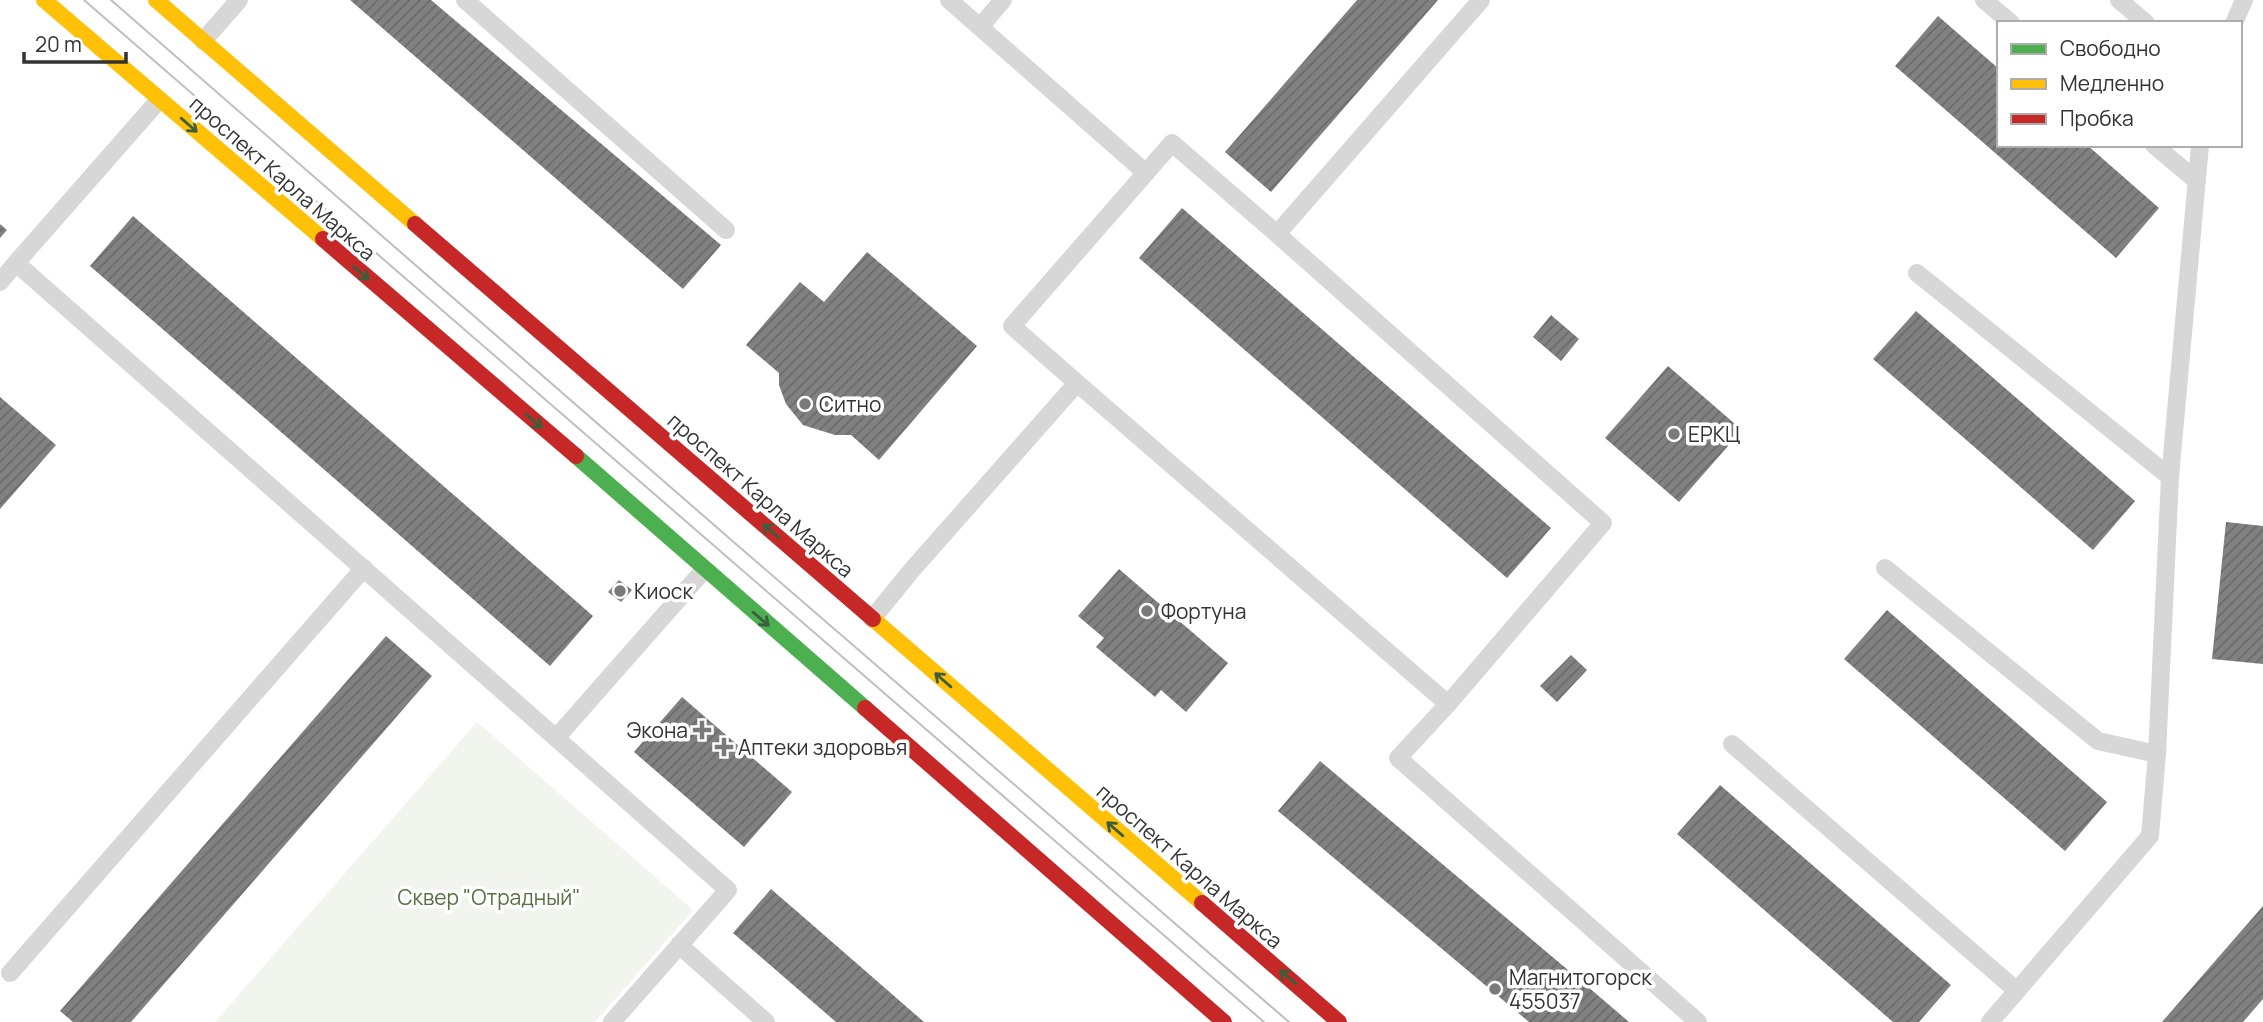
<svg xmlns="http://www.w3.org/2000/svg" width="2263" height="1022" viewBox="0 0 2263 1022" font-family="Manrope,sans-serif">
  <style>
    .green { fill: #f1f5ed }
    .building { fill: url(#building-hatch) }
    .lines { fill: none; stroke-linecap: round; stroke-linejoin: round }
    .lane { stroke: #d7d7d7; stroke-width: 18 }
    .fast { stroke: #4caf50; stroke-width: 16 }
    .slow { stroke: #ffc107; stroke-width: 16 }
    .jam { stroke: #c62828; stroke-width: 16 }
    .tram { stroke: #bebebe; stroke-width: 2 }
    .oneway { stroke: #3c5e3d }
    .poi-dot { fill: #7a7a7a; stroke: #fff; stroke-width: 2.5 }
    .labels { text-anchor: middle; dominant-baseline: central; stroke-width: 7; stroke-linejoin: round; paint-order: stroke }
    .street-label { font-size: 21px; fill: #333; stroke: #fff }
    .poi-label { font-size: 21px; fill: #333; stroke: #fff; text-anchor: start }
    .park-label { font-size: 21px; fill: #56703f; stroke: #fff }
  </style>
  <defs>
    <pattern id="building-hatch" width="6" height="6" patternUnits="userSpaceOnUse" patternTransform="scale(1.75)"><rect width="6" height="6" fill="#818181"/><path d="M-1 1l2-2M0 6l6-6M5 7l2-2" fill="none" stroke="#6a6a6a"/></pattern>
  </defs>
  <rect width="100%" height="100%" fill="#fff"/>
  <path class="green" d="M477 722 693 910 595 1022H215Z"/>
  <path class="building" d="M350 0H431L721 245 683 289Z
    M1357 0H1438L1271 192 1225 152Z
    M1938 16 1999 69V145H2087L2159 208 2116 258 1895 66Z
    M1182 208 1551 528 1507 578 1139 258Z
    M133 216 593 616 550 666 90 266Z
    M0 224 7 230 0 238Z
    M867 252 977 346 879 460 851 435H835L803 425 786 404 779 385V373L746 345 800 282 824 302Z
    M1916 311 2135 501 2093 550 1873 359Z
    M1551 315 1579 339 1561 361 1533 337Z
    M1668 366 1742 430 1679 502 1605 438Z
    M0 397 56 445 0 509Z
    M2226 522 2263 526V664L2212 659Z
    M1119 569 1228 663 1186 712 1161 690 1155 697 1096 647 1104 638 1078 616Z
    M619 580 632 590 621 602 608 592Z
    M1887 610 2107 802 2065 851 1844 659Z
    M386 636 432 676 131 1022H73L60 1011Z
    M1571 655 1587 670 1557 702 1540 686Z
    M682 697 792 792 744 847 634 752Z
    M1320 761 1587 986 1629 1022H1529L1278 811Z
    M1720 785 1951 985 1919 1022H1893L1677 834Z
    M771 889 808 921 924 1022H836L733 933Z
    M2263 906V999L2243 1022H2162Z"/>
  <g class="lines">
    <path class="lane" d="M465 0 726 230
      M949 0 1146 173
      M1984 0 2011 23
      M2119 0 2146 23
      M2234 23 2244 0
      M980 27 1003 0
      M203 41 239 0
      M159 100 16 263 556 738 704 570
      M2154 145 2197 181
      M1277 234 1603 523 1448 704 1398 758 1698 1022
      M1917 273 2170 477
      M0 282 16 263
      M1077 383 1448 704
      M1885 568 2098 741 2157 754
      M872 619 911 571 1077 383 1012 326 1172 143 1277 234 1481 0
      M556 738 728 890 612 1022
      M1732 744 2016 990
      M679 945 766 1022
      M10 973 364 568
      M1990 1022 2150 836 2157 754 2170 477 2200 145"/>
    <path class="fast" d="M576 456 865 708"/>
    <path class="slow" d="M44 0 323 239
      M156 0 415 224
      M873 619 1202 903"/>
    <path class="jam" d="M415 224 873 619
      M323 239 576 456
      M865 708 1224 1022
      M1202 903 1339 1022"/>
    <path class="tram" d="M84 0 1264 1022
      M111 0 729 538 1289 1022"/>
  </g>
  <defs><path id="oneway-shaft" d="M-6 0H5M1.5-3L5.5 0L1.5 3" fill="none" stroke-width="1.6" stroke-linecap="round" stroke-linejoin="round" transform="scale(1.75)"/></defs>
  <g class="oneway">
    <use href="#oneway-shaft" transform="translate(189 125) rotate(41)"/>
    <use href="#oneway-shaft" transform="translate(361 273) rotate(41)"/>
    <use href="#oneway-shaft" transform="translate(534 421) rotate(41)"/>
    <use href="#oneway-shaft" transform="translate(771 531) rotate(-139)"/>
    <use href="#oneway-shaft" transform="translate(761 619) rotate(41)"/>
    <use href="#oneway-shaft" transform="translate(943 680) rotate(-139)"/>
    <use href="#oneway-shaft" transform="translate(1115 829) rotate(-139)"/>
    <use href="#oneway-shaft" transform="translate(1288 977) rotate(-139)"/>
  </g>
  <g class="poi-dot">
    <circle cx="805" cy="404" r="7"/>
    <circle cx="1674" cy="434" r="7"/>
    <circle cx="620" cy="591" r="7"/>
    <circle cx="1147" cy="611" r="7"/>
    <path d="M698.5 719.5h7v7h7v7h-7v7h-7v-7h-7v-7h7z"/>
    <path d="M720.5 736.5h7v7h7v7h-7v7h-7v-7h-7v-7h7z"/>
    <circle cx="1495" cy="989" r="7"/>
  </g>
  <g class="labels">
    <g class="street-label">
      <text transform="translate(283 178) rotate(41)">проспект Карла Маркса</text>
      <text transform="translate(761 495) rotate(41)">проспект Карла Маркса</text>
      <text transform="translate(1190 866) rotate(41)">проспект Карла Маркса</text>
    </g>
    <g class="poi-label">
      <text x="819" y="404">Ситно</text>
      <text x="1688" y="434">ЕРКЦ</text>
      <text x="634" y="591">Киоск</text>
      <text x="1161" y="611">Фортуна</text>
      <text x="688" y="730" text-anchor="end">Экона</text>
      <text x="738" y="747">Аптеки здоровья</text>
      <text x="1509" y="977">Магнитогорск<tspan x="1509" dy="24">455037</tspan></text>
    </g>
    <g class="park-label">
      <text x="489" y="897">Сквер "Отрадный"</text>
    </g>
  </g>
  <rect x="1997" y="21" width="245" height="126" fill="#ffffff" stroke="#adadad" stroke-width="2"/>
  <rect x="2011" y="44" width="35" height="10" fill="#4caf50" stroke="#adadad" stroke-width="2"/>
  <text x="2060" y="56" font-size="21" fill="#333333">Свободно</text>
  <rect x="2011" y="79" width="35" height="10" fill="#ffc107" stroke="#adadad" stroke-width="2"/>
  <text x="2060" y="91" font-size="21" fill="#333333">Медленно</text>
  <rect x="2011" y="114" width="35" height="10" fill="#c62828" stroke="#adadad" stroke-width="2"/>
  <text x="2060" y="126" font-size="21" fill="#333333">Пробка</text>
  <path d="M24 52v10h102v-10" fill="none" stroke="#333333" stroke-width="3.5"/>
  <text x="35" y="52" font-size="21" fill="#333333" stroke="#ffffff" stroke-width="5" paint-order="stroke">20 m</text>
</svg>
